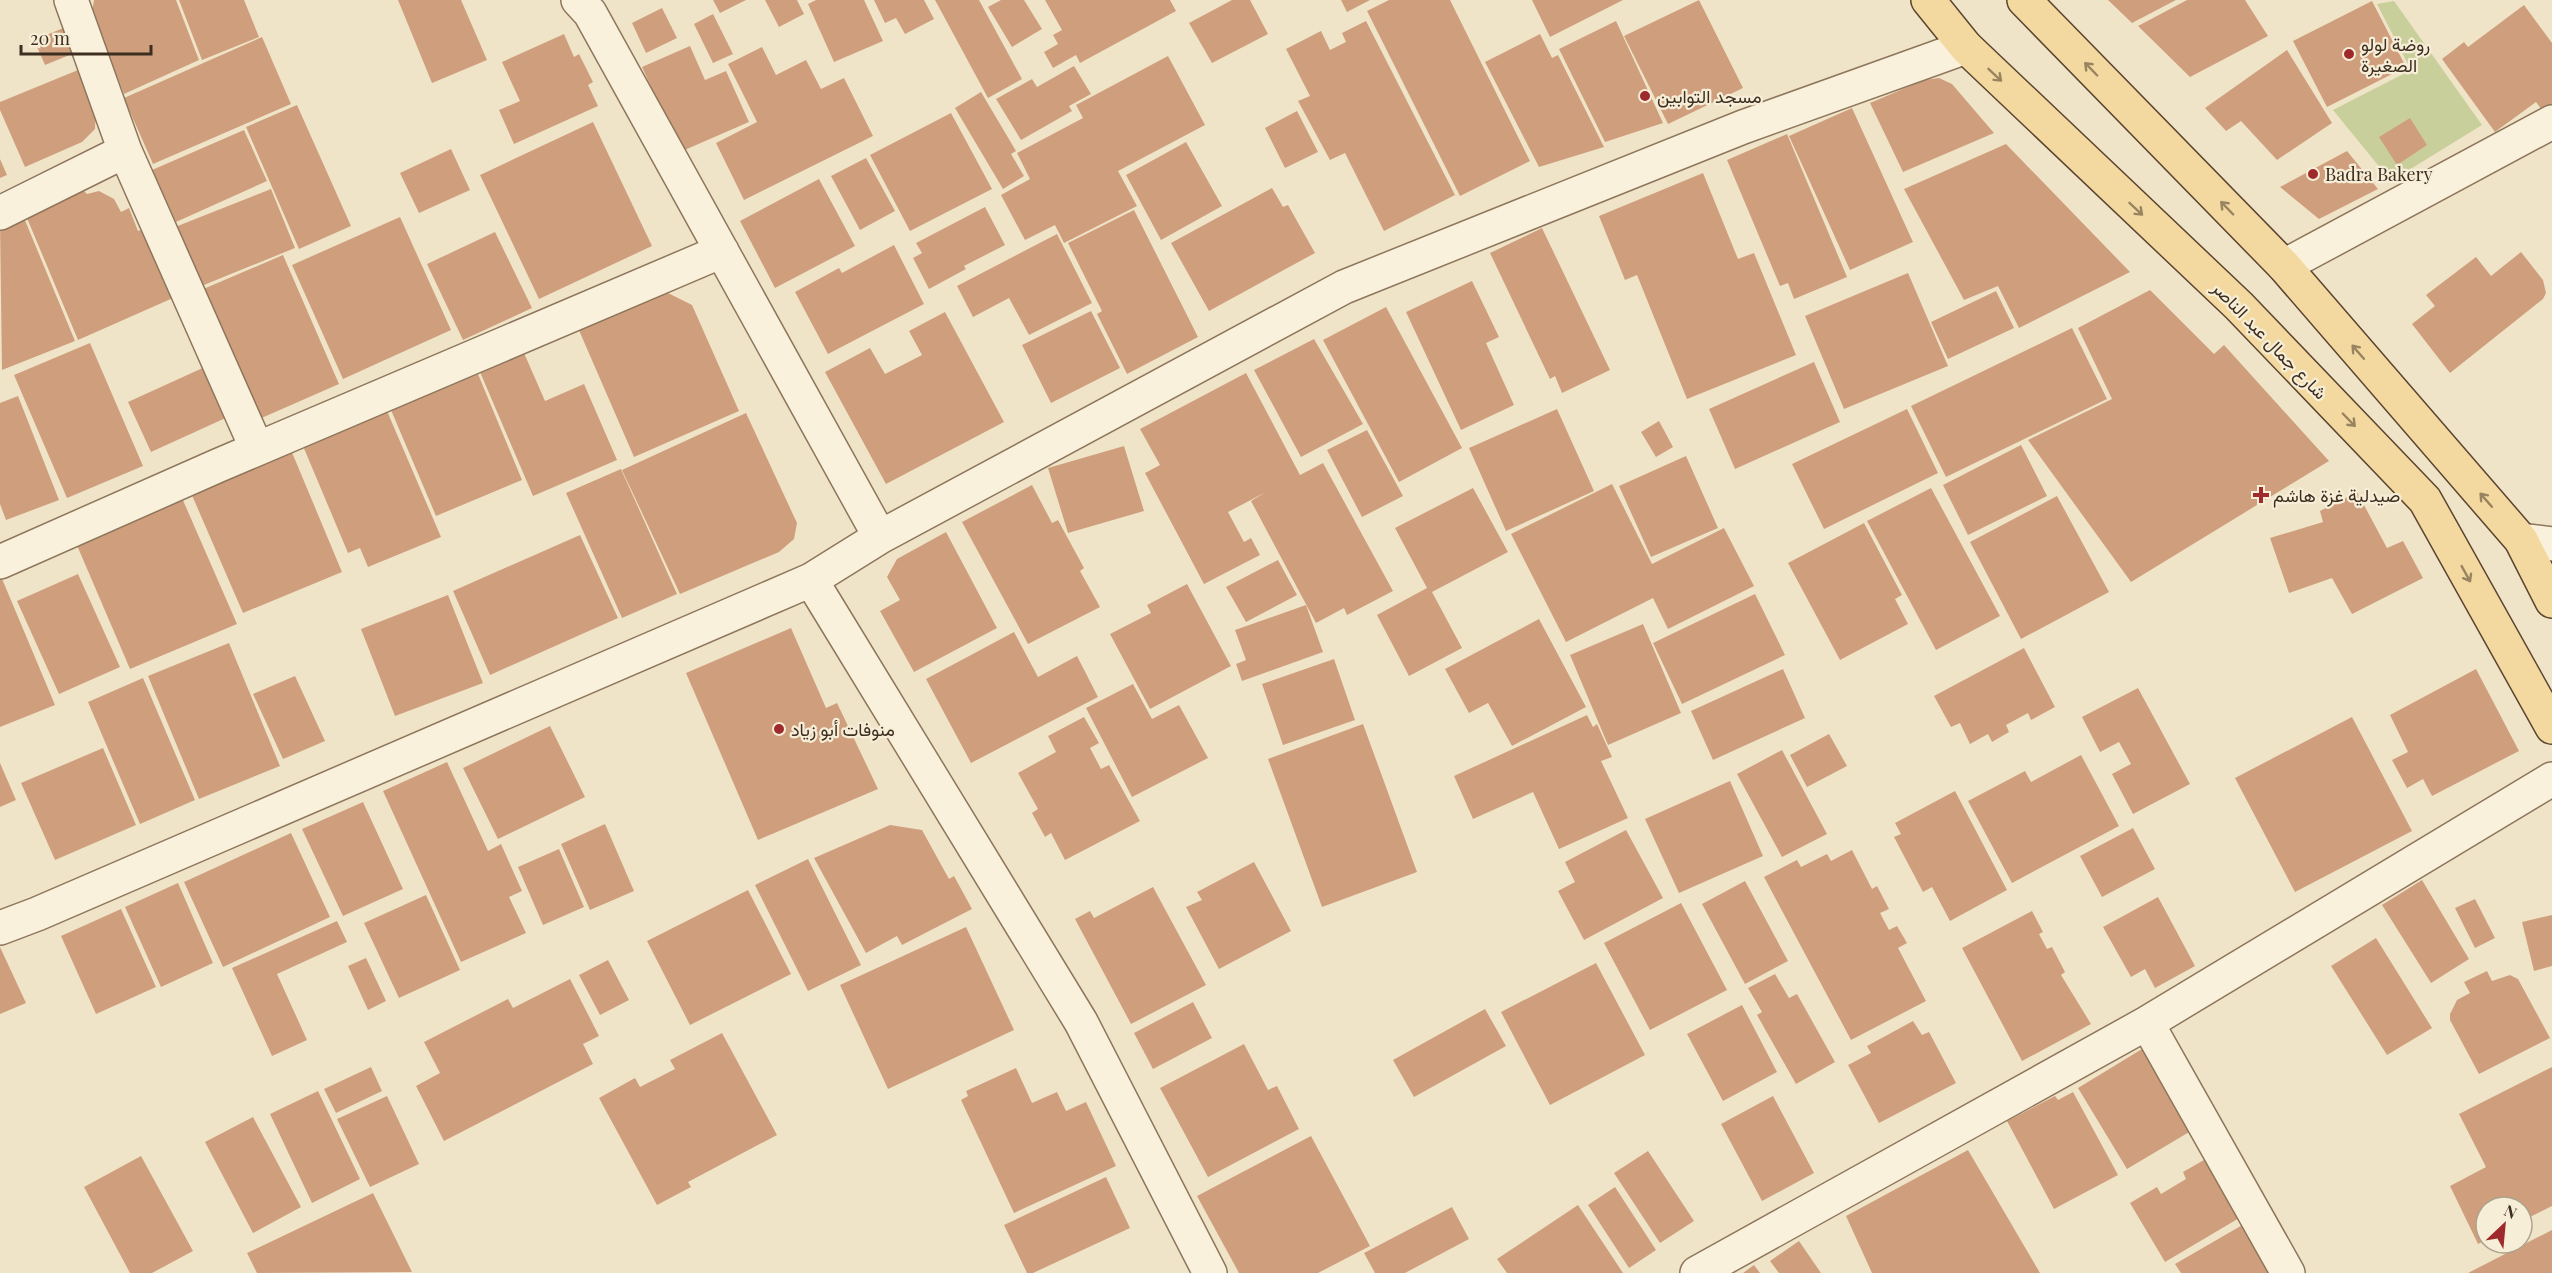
<svg xmlns="http://www.w3.org/2000/svg" width="2552" height="1273" viewBox="0 0 2552 1273" font-family="'Playfair Display',Vazirmatn,serif">
  <style>
    .green { fill: #c9cf9b }
    .building { fill: #cf9f7d }
    .lines { fill: none; stroke-linecap: round; stroke-linejoin: round }
    .minor-casing { stroke: #8d765c; stroke-width: 36 }
    .major-casing { stroke: #5b4430; stroke-width: 36 }
    .minor { stroke: #faf1dc; stroke-width: 33 }
    .major { stroke: #f3d9a0; stroke-width: 33 }
    .oneway { stroke: #988460 }
    .poi-dot { fill: #9e2a2b; stroke: #f7eed8; stroke-width: 2 }
    .labels { text-anchor: middle; dominant-baseline: central; stroke-width: 4.5; stroke-linejoin: round; paint-order: stroke }
    .poi-label { font-size: 18px; fill: #3d2e20; stroke: #f7eed8; text-anchor: start }
    .street-label { font-size: 18px; fill: #3d2e20; stroke: #f7eed8 }
  </style>
  <rect width="100%" height="100%" fill="#f0e4c8"/>
  <path class="green" d="M2394 1 2482 125 2391 181 2333 110 2411 70 2377 4Z"/>
  <path class="building" d="M94 0H176L199 60 124 94 92 12Z
    M179 0H244L259 37 202 60Z
    M398 0H461L487 60 432 83Z
    M713 0H746L720 13Z
    M765 0H797L804 14 779 27Z
    M816 0H864L883 41 834 62 808 4Z
    M874 0H924L934 19 905 34 896 18 885 23Z
    M935 0H979L1022 79 988 98Z
    M1001 0H1024L1042 29 1012 47 988 7Z
    M1045 0H1170L1176 11 1080 63 1076 55 1053 68 1044 52 1058 44 1053 35 1062 30Z
    M1232 0H1250L1268 34 1212 63 1189 23Z
    M1341 0H1370L1347 12Z
    M1389 0H1450L1530 161 1460 196 1367 11Z
    M1532 0H1623L1550 37Z
    M1699 0 1743 88 1668 124 1624 36Z
    M2108 0H2176L2132 23Z
    M2187 0H2245L2268 36 2190 77 2138 26Z
    M2372 1 2406 67 2327 107 2293 41Z
    M2524 5 2552 43V109L2545 114 2536 102 2495 132 2442 59 2464 42 2468 47Z
    M662 8 677 38 646 53 632 23Z
    M713 14 733 54 713 63 694 24Z
    M1366 21 1455 195 1384 231 1345 153 1330 160 1298 101 1310 96 1286 49 1321 31 1330 50 1346 42 1342 33Z
    M1616 21 1663 123 1605 142 1559 49Z
    M66 27 77 52 45 65 34 40Z
    M564 34 574 57 579 54 593 82 588 85 598 106 514 144 499 110 520 101 502 62Z
    M1540 34 1552 58 1558 55 1604 147 1539 167 1485 62Z
    M262 37 291 104 153 164 124 98Z
    M690 46 705 80 726 71 749 122 680 152 642 67Z
    M762 47 776 75 806 60 821 89 844 78 873 136 744 200 716 143 757 122 728 64Z
    M2287 50 2332 123 2277 160 2241 121 2226 131 2205 108Z
    M1168 56 1205 125 1118 171 1137 206 1064 243 1055 225 1025 240 1001 195 1030 179 1017 153 1083 118 1076 105Z
    M1074 66 1091 94 1069 106 1072 111 1021 140 996 99 1032 79 1037 87Z
    M78 70 96 105 95 129 82 142 25 167 0 110V102Z
    M1939 78 1952 84 1994 133 1903 172 1870 103 1924 80Z
    M981 92 1016 151 1011 154 1024 176 1003 189 955 108Z
    M297 105 351 226 299 249 246 127Z
    M1852 108 1913 242 1850 270 1789 136Z
    M1297 111 1318 152 1285 168 1265 128Z
    M951 113 992 189 910 231 870 155Z
    M2410 118 2427 145 2397 165 2379 137Z
    M593 122 652 246 539 299 480 175Z
    M244 130 267 181 176 222 152 170Z
    M1787 134 1847 277 1794 299 1788 283 1780 286 1727 160Z
    M1186 142 1222 206 1161 240 1126 175Z
    M2006 144 2130 272 2019 328 1998 286 1964 300 1904 189Z
    M451 149 470 190 419 213 400 173Z
    M2347 151 2378 189 2319 219 2280 187Z
    M866 158 895 211 860 230 831 176Z
    M0 159 7 175 0 178Z
    M1703 173 1738 259 1754 253 1796 355 1687 399 1637 275 1625 280 1599 216Z
    M819 179 855 246 775 288 740 221Z
    M80 187 87 194 99 191 114 199 121 212 129 208 138 231 155 225 182 294 78 340 24 211Z
    M1272 188 1283 207 1288 205 1315 253 1209 311 1171 243Z
    M271 189 295 248 199 287 175 227Z
    M985 207 1005 245 964 266 966 269 929 289 913 258 922 253 916 243Z
    M1134 210 1198 337 1127 374 1097 314 1102 311 1068 243Z
    M22 213 75 341 2 370 0 222Z
    M400 217 451 330 343 379 292 265Z
    M1542 228 1610 370 1562 393 1555 376 1550 379 1490 253Z
    M495 232 532 308 463 340 427 264Z
    M1057 234 1092 303 1029 335 1009 298 973 317 957 286Z
    M894 245 924 304 828 354 795 292 839 268 842 273Z
    M2521 252 2543 280 2546 293 2543 299 2450 373 2412 324 2435 306 2426 295 2476 257 2491 276Z
    M283 255 339 384 257 420 201 290Z
    M1908 273 1948 366 1844 409 1805 316Z
    M1472 281 1499 337 1486 343 1514 405 1461 430 1406 312Z
    M2150 290 2214 354 2224 345 2329 461 2131 582 2028 440 2112 399 2078 328Z
    M1996 291 2014 328 1948 359 1931 322Z
    M668 293 692 305 739 411 634 457 578 328 649 294Z
    M1386 307 1462 448 1399 482 1323 340Z
    M1091 311 1120 368 1051 403 1022 345Z
    M945 312 1004 422 886 484 825 372 870 348 885 374 922 355 909 331Z
    M2072 328 2107 399 1946 477 1911 406Z
    M1314 339 1363 424 1301 457 1254 370Z
    M90 343 143 466 67 498 14 375Z
    M524 353 545 401 584 384 617 460 533 496 480 372Z
    M1814 362 1840 422 1735 469 1709 409Z
    M207 366 230 416 151 452 128 402Z
    M1246 373 1300 475 1323 463 1393 591 1347 615 1344 608 1316 623 1251 501 1266 492 1228 512 1244 542 1251 538 1260 555 1204 584 1145 473 1160 465 1140 429Z
    M478 374 522 480 436 516 391 410Z
    M18 396 59 500 6 520 0 504V403Z
    M1557 409 1594 491 1506 531 1469 448Z
    M1907 409 1938 473 1824 529 1792 464Z
    M387 411 441 537 368 567 360 548 348 553 303 446Z
    M746 413 797 523 794 539 779 552 680 594 622 470Z
    M1659 421 1673 447 1656 457 1641 432Z
    M1367 430 1403 496 1362 517 1327 450Z
    M2021 445 2047 496 1968 535 1943 485Z
    M1124 446 1144 511 1068 533 1048 468Z
    M291 450 342 572 243 613 191 493Z
    M1686 456 1718 528 1651 557 1619 486Z
    M621 469 677 594 622 618 566 493Z
    M1612 484 1652 564 1724 528 1754 586 1668 629 1653 598 1566 642 1511 534Z
    M1032 485 1052 523 1058 520 1084 568 1080 571 1100 607 1028 644 962 522Z
    M1473 488 1508 552 1432 592 1462 648 1409 676 1377 615 1427 588 1395 528Z
    M1931 488 2000 616 1936 650 1867 521Z
    M2357 492 2387 548 2403 541 2423 578 2352 614 2332 578 2289 593 2270 538 2323 522 2320 511Z
    M2057 496 2109 592 2021 639 1970 542Z
    M182 498 237 624 130 669 76 543Z
    M1864 523 1902 595 1895 599 1908 624 1840 660 1788 563Z
    M946 532 997 628 914 672 880 611 900 600 887 577 897 559Z
    M580 535 618 618 490 675 453 591Z
    M1278 560 1297 595 1246 622 1226 587Z
    M0 574 55 705 0 727Z
    M78 574 120 667 59 694 17 601Z
    M1187 584 1231 666 1150 709 1110 634 1151 613 1147 605Z
    M1755 594 1785 655 1682 704 1653 643Z
    M448 595 483 683 395 716 361 629Z
    M1306 605 1323 652 1242 681 1236 664 1246 660 1235 630Z
    M1539 619 1586 707 1512 746 1488 703 1469 713 1445 669Z
    M1643 624 1681 713 1608 745 1570 655Z
    M791 628 826 708 837 703 878 789 758 840 686 673Z
    M1014 632 1038 677 1077 656 1098 697 971 763 926 679Z
    M229 643 280 766 199 799 148 676Z
    M2024 648 2055 707 2031 720 2028 713 2006 725 2009 732 1992 742 1988 734 1970 744 1960 723 1951 727 1934 696Z
    M1334 659 1355 720 1283 745 1262 684Z
    M1783 669 1805 718 1713 760 1691 711Z
    M2476 669 2519 751 2432 796 2423 779 2407 788 2392 760 2408 752 2390 715Z
    M295 676 325 741 283 759 253 694Z
    M143 678 195 800 140 824 88 702Z
    M1133 684 1152 719 1179 705 1208 758 1132 797 1086 708Z
    M2138 688 2190 784 2133 814 2112 774 2131 764 2119 742 2100 752 2082 717Z
    M1587 715 1593 727 1597 724 1612 757 1601 761 1628 818 1559 849 1533 792 1473 819 1454 776Z
    M1084 717 1099 743 1090 748 1101 769 1109 765 1140 821 1065 860 1051 833 1045 837 1032 813 1038 809 1018 773 1056 752 1048 736Z
    M2352 717 2412 831 2295 892 2235 778Z
    M1363 724 1417 872 1322 907 1268 759Z
    M550 726 585 797 498 839 463 768Z
    M1829 734 1847 766 1807 787 1790 755Z
    M103 748 136 825 55 860 21 783Z
    M1782 750 1827 834 1782 857 1737 774Z
    M2081 755 2119 826 2012 883 1968 801 2025 771 2031 782Z
    M447 762 488 851 501 844 522 891 509 897 526 933 461 962 383 791Z
    M0 763 16 800 0 807Z
    M1730 781 1763 856 1679 893 1645 819Z
    M1955 791 2007 890 1950 921 1932 887 1923 892 1894 837 1901 834 1895 823Z
    M363 802 403 889 343 916 302 829Z
    M605 824 634 891 590 910 561 844Z
    M890 825 922 830 949 879 954 876 972 909 902 945 897 936 866 953 814 858Z
    M2133 828 2155 869 2102 897 2080 856Z
    M1626 830 1663 898 1584 940 1558 891 1575 882 1565 862Z
    M291 833 330 917 223 967 184 882Z
    M559 849 584 907 543 925 518 867Z
    M1852 850 1872 889 1877 886 1889 909 1880 913 1889 930 1897 926 1907 943 1898 948 1926 1001 1851 1040 1764 877 1797 860 1801 867 1827 854 1831 861Z
    M808 859 861 965 808 991 755 885Z
    M1254 862 1291 931 1219 969 1186 907 1202 900 1197 892Z
    M2422 880 2469 959 2431 983 2382 905Z
    M1745 881 1788 961 1745 984 1702 904Z
    M178 883 213 963 161 987 125 907Z
    M1153 887 1206 985 1131 1024 1075 919 1090 911 1094 918Z
    M748 890 791 974 690 1025 647 941Z
    M426 895 460 970 399 998 364 923Z
    M2158 897 2195 966 2155 988 2145 969 2131 977 2103 927Z
    M2475 899 2495 938 2475 948 2455 908Z
    M1681 903 1727 990 1650 1030 1604 943Z
    M121 909 156 987 96 1014 61 936Z
    M2032 911 2043 932 2039 934 2047 949 2052 947 2065 972 2061 975 2091 1024 2022 1061 1962 948Z
    M2552 915V966L2534 971 2522 922Z
    M337 921 347 942 277 974 307 1040 272 1056 232 968Z
    M966 927 1014 1030 888 1089 840 985Z
    M2376 938 2432 1028 2387 1055 2331 966Z
    M0 947 26 1003 0 1014Z
    M366 958 386 1001 368 1010 348 966Z
    M608 960 629 1000 600 1015 579 975Z
    M1596 963 1645 1055 1550 1105 1501 1012Z
    M2487 971 2492 981 2510 975 2518 979 2550 1038 2479 1074 2450 1020V1014L2457 1000 2470 993 2464 982Z
    M1775 974 1789 998 1797 994 1835 1062 1796 1084 1757 1015 1762 1012 1748 988Z
    M570 979 599 1036 583 1044 593 1064 444 1141 416 1086 440 1073 424 1042 508 999 513 1008Z
    M1193 1002 1212 1038 1153 1069 1134 1033Z
    M1742 1005 1777 1072 1723 1101 1687 1034Z
    M1485 1009 1506 1046 1414 1097 1393 1060Z
    M1913 1021 1922 1035 1929 1032 1956 1083 1879 1123 1848 1065 1871 1053 1867 1046Z
    M722 1033 777 1135 688 1182 691 1187 657 1205 599 1098 635 1078 640 1087 675 1069 670 1060Z
    M1244 1044 1268 1090 1277 1086 1299 1129 1208 1177 1160 1088Z
    M2142 1049 2176 1106 2201 1125 2127 1169 2078 1088Z
    M371 1067 382 1091 336 1113 324 1089Z
    M2552 1067V1206L2522 1221V1207H2486V1240L2478 1244 2450 1186 2486 1167 2459 1114Z
    M1016 1068 1032 1103 1057 1092 1066 1111 1086 1102 1116 1166 1014 1213 961 1100 968 1096 966 1091Z
    M318 1091 360 1179 312 1203 270 1114Z
    M2073 1092 2118 1175 2054 1209 2007 1121 2055 1096 2058 1100Z
    M387 1096 419 1164 370 1187 337 1119Z
    M1773 1096 1814 1173 1762 1201 1721 1124Z
    M253 1117 301 1207 253 1233 205 1142Z
    M1311 1136 1370 1246 1318 1273H1239L1197 1196Z
    M1968 1150 2040 1273H1872L1846 1216Z
    M1648 1151 1694 1221 1660 1243 1614 1173Z
    M141 1156 193 1251 152 1273H130L84 1187Z
    M2211 1156 2246 1214 2165 1262 2130 1203 2157 1187 2161 1194 2186 1179 2183 1172Z
    M1106 1177 1130 1228 1033 1273H1027L1004 1225Z
    M1615 1187 1656 1250 1629 1268 1588 1205Z
    M373 1193 412 1272 257 1273 247 1253Z
    M1578 1205 1623 1273H1507L1497 1259Z
    M1452 1207 1469 1239 1405 1273H1375L1364 1253Z
    M2251 1220 2275 1273H2181L2175 1264Z
    M2552 1230V1273H2468Z
    M1799 1241 1821 1273H1779L1770 1261Z
    M1754 1265 1760 1273H1743Z"/>
  <g class="lines">
    <defs>
      <path id="minor" d="M71 0 125 151 257 449
        M578 0 590 13 880 537
        M0 213 125 151
        M2284 266 2552 122
        M2521 540 2552 544
        M0 562 217 466 722 251
        M811 580 1081 1022 1210 1273
        M0 928 37 914 811 580 880 537 1344 287 1743 127 1966 47
        M2147 1023 2288 1273
        M1697 1273 2147 1023 2552 779"/>
      <path id="major" d="M1928 0 1966 47 2239 306 2425 500 2552 727
        M2024 0 2284 266 2521 540 2552 601"/>
    </defs>
    <use href="#minor" class="minor-casing"/>
    <use href="#major" class="major-casing"/>
    <use href="#minor" class="minor"/>
    <use href="#major" class="major"/>
  </g>
  <defs><path id="oneway-shaft" d="M-6 0H5M1.5-3L5.5 0L1.5 3" fill="none" stroke-width="1.6" stroke-linecap="round" stroke-linejoin="round" transform="scale(1.5)"/></defs>
  <g class="oneway">
    <use href="#oneway-shaft" transform="translate(2091 69) rotate(-134)"/>
    <use href="#oneway-shaft" transform="translate(1995 75) rotate(43)"/>
    <use href="#oneway-shaft" transform="translate(2227 208) rotate(-134)"/>
    <use href="#oneway-shaft" transform="translate(2136 209) rotate(43)"/>
    <use href="#oneway-shaft" transform="translate(2358 352) rotate(-131)"/>
    <use href="#oneway-shaft" transform="translate(2349 420) rotate(46)"/>
    <use href="#oneway-shaft" transform="translate(2486 500) rotate(-131)"/>
    <use href="#oneway-shaft" transform="translate(2466 574) rotate(61)"/>
  </g>
  <g class="poi-dot">
    <circle cx="2349" cy="54" r="6"/>
    <circle cx="1645" cy="96" r="6"/>
    <circle cx="2313" cy="174" r="6"/>
    <path d="M2258 486h6v6h6v6h-6v6h-6v-6h-6v-6h6z"/>
    <circle cx="779" cy="729" r="6"/>
  </g>
  <g class="labels">
    <g class="poi-label">
      <text x="2361" y="44">روضة لولو<tspan x="2361" dy="21">الصغيرة</tspan></text>
      <text x="1657" y="96">مسجد التوابين</text>
      <text x="2325" y="174">Badra Bakery</text>
      <text x="2273" y="495">صيدلية غزة هاشم</text>
      <text x="791" y="729">منوفات أبو زياد</text>
    </g>
    <g class="street-label">
      <text transform="translate(2270 340) rotate(46)">شارع جمال عبد الناصر</text>
    </g>
  </g>
  <g transform="translate(2504 1225) rotate(26)"><circle r="28" fill="#f7eed8" stroke="#ada18e" stroke-width="1.5"/>
  <path d="M0-4.5L10 22L0 15L-10 22Z" fill="#9e2a2b"/>
  <text y="-9" font-size="16" font-weight="bold" text-anchor="middle" fill="#3d2e20">N</text>
  </g>
  <path d="M21 45v9h130v-9" fill="none" stroke="#3d2e20" stroke-width="3"/>
  <text x="30" y="45" font-size="18" fill="#3d2e20" stroke="#f7eed8" stroke-width="4.5" paint-order="stroke">20 m</text>
</svg>
